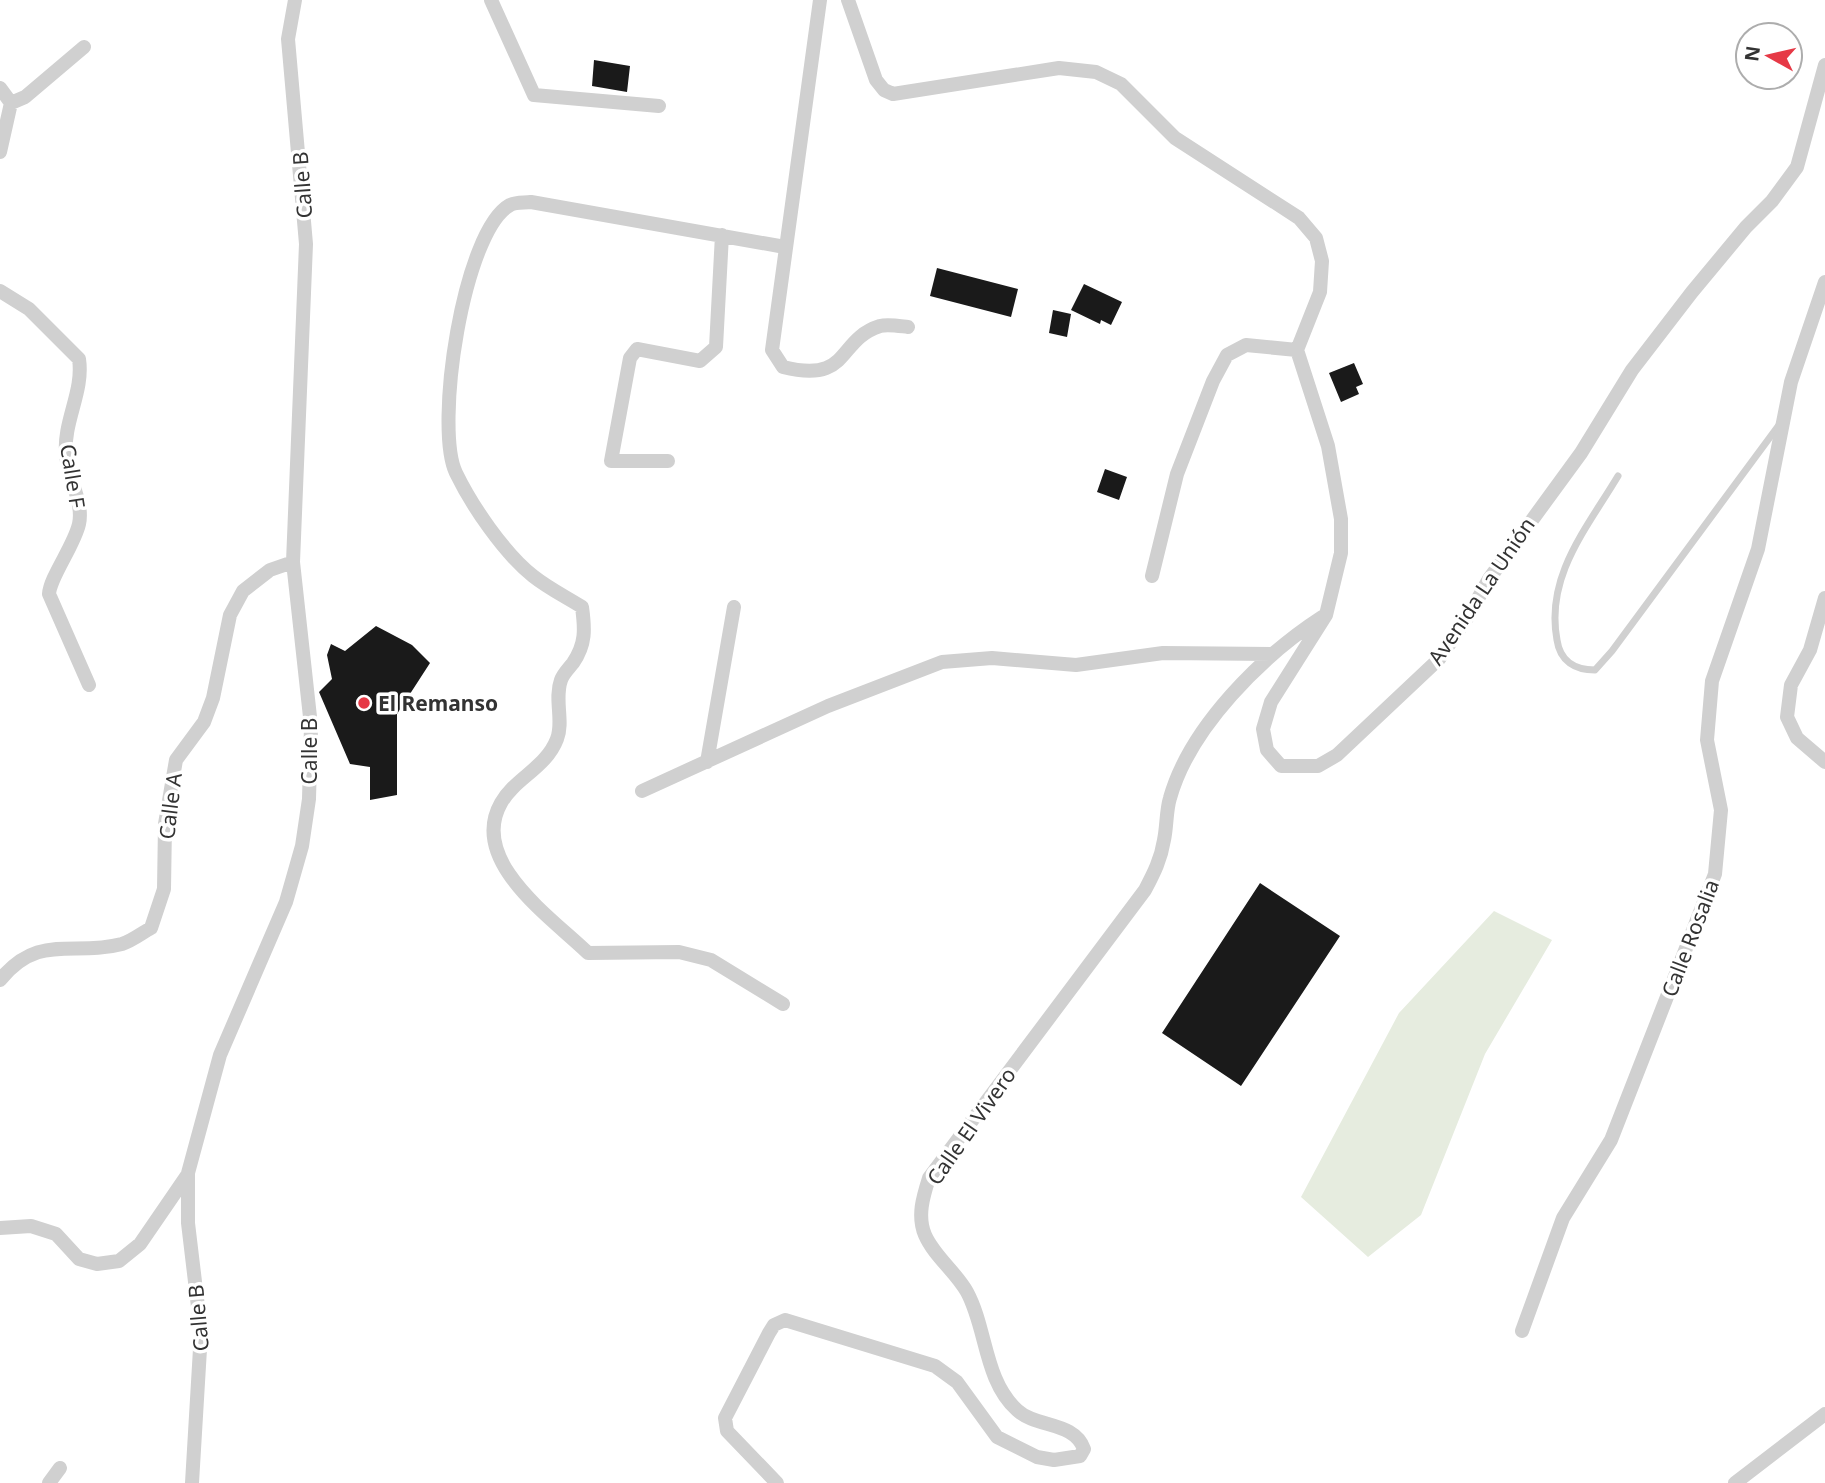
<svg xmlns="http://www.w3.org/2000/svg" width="1825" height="1483" viewBox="0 0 1825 1483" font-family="'Noto Sans',sans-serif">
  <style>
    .pitch { fill: #e6ecdf }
    .building { fill: #1a1a1a }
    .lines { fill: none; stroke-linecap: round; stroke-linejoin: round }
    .service { stroke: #d0d0d0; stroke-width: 7 }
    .minor { stroke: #d0d0d0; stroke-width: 14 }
    .poi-dot { fill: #e63946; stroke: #fff; stroke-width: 2.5 }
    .labels { text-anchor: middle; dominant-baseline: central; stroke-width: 7; stroke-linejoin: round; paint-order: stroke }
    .street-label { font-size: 21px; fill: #333; stroke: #fff }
    .poi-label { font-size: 21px; font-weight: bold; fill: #333; stroke: #fff; text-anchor: start }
  </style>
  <rect width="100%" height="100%" fill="#fff"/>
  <path class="pitch" d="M1494 911 1552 940 1485 1054 1421 1215 1368 1257 1301 1197 1399 1013Z"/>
  <path class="building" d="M594 60 630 66 627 92 592 86Z
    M937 268 1018 289 1011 317 930 296Z
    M1084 284 1122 302 1111 325 1101 320 1100 324 1071 310Z
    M1053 310 1071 314 1067 337 1049 333Z
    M1354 363 1363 384 1356 387 1359 394 1341 402 1329 373Z
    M1105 469 1127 477 1119 500 1097 492Z
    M376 626 412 645 430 663 397 714V795L370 800V767L350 764 319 692 332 679 327 655 331 644 345 651Z
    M1260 883 1340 936 1241 1086 1162 1033Z"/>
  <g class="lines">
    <path class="service" d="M1618 476C1587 528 1545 576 1557 640 1560 661 1575 670 1595 670L1612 651 1779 425"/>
    <path class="minor" d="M491 0 534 95 659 106
      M820 0 772 350 783 367C851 384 836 340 880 326 888 324 899 326 908 327
      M848 0 876 80 884 90 893 94 1059 68 1096 72 1121 84 1175 138 1299 218 1316 238 1322 261 1320 292 1297 350 1328 446 1341 519V553L1326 615 1271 702 1263 729 1267 750 1281 766H1318L1337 755 1439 659 1467 618 1489 579 1581 453 1632 370 1692 292 1746 227 1772 201 1797 167 1825 65
      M0 88 11 103 0 152
      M11 103 25 97 84 47
      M0 291 29 309 79 359C84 392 63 421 66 455 67 478 84 501 79 524 74 546 50 577 49 594L89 685
      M668 461H611L630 358 637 349 700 361 716 347 722 235
      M1152 576 1177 474 1213 381 1227 355 1246 345 1297 350
      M1825 598 1810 650 1791 685 1787 717 1797 738 1825 762
      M707 762 734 607
      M642 791 828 706 942 662 992 658 1076 665 1163 653 1272 654
      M0 980C39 932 73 957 122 944 132 941 142 933 151 928L164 889 165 824 176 760 204 722 213 698 230 615 243 591 270 570 293 562
      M783 1004 711 960 679 952 588 953C552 918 468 861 501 803 515 778 546 768 557 739 564 722 554 699 561 680 563 674 569 668 573 663 586 644 585 629 582 607 566 597 548 588 533 576 504 553 472 506 456 473 434 428 463 231 510 205 515 202 525 203 531 202L785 247
      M0 1228 31 1226 56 1234 79 1259 97 1264 119 1261 140 1244 188 1174
      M1522 1331 1563 1218 1611 1140 1715 874 1721 810 1707 740 1712 681 1758 549 1791 382 1825 282
      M49 1483 60 1468
      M192 1483 201 1332 188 1223V1173L220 1055 286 902 302 846 309 799 311 726 293 562 306 244 288 39 295 0
      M777 1483 727 1431 725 1418 769 1333 774 1325 785 1320 935 1366 957 1382 997 1437 1037 1457 1054 1460 1080 1456 1084 1449C1074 1421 1036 1428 1017 1410 984 1380 987 1329 967 1292 956 1272 934 1256 925 1235 917 1216 923 1197 929 1178L1145 890C1154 873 1161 859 1164 840 1167 826 1166 811 1170 798 1190 727 1262 656 1322 617
      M1735 1483 1825 1414"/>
  </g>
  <circle class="poi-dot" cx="364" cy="703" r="7"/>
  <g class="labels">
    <g class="street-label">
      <text transform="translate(302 185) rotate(-94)">Calle B</text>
      <text transform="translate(73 476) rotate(81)">Calle F</text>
      <text transform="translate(1481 591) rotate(-56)">Avenida La Unión</text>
      <text transform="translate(309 751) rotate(-90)">Calle B</text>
      <text transform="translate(170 806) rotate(-83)">Calle A</text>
      <text transform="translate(1690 938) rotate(-69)">Calle Rosalia</text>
      <text transform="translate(971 1126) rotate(-55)">Calle El Vivero</text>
      <text transform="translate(198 1318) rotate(-95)">Calle B</text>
    </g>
    <g class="poi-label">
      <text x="378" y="703">El Remanso</text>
    </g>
  </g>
  <g transform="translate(1769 56) rotate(278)"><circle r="33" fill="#ffffff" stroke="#adadad" stroke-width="2"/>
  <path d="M0-5L12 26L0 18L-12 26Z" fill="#e63946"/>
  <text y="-10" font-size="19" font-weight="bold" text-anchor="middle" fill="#333333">N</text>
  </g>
</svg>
